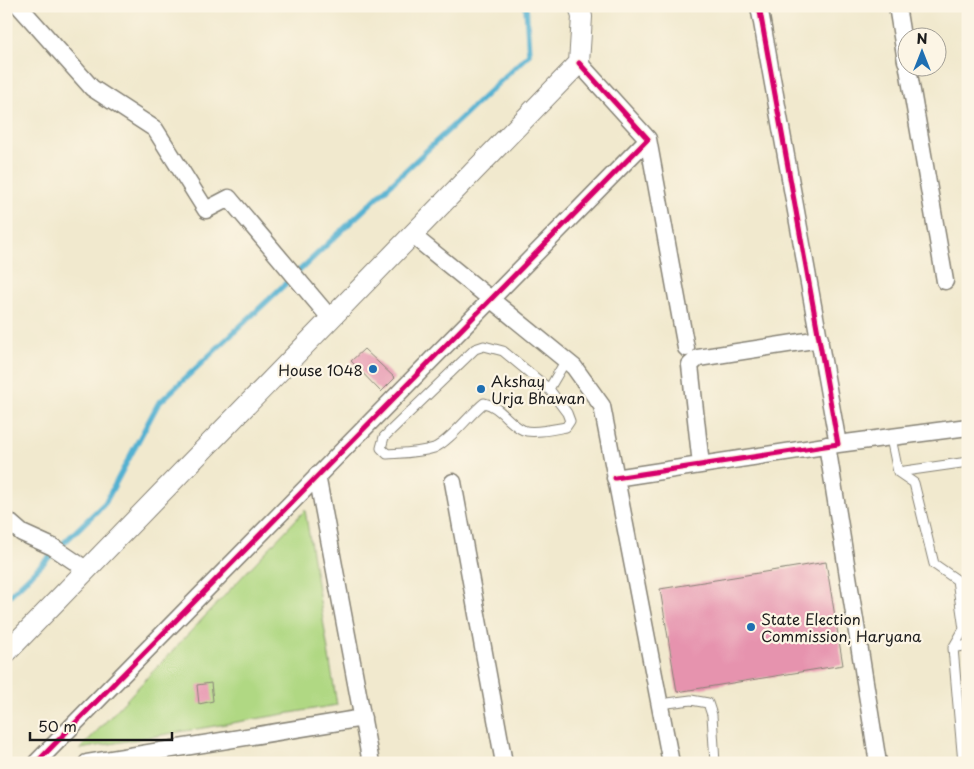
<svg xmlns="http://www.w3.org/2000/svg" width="974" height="769" viewBox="0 0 974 769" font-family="'Playpen Sans',sans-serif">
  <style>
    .green { fill: #b0d883; stroke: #667a50 }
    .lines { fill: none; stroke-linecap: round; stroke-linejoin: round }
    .stream { stroke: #53b1d1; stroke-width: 5.5 }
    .building { fill: #e693ae }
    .service-casing { stroke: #868275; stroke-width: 11 }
    .minor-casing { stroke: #868275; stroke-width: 19 }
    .tertiary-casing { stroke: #868275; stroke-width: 22 }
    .service { stroke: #fff; stroke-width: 9 }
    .minor { stroke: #fff; stroke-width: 16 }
    .tertiary { stroke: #fff; stroke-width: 20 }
    .cycleway-casing { stroke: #fcf5e5; stroke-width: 8 }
    .cycleway { stroke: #d6006c; stroke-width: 5 }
    .poi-dot { fill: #1f6fb2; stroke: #fcf5e5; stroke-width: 2 }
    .labels { text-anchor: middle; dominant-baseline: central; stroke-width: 4.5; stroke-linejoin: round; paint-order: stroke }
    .poi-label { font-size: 15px; fill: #1c1c1c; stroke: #fcf5e5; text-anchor: start }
  </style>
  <rect width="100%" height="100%" fill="#fcf5e5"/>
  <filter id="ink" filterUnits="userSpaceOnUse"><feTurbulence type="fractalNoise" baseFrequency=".02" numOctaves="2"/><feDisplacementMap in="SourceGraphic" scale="10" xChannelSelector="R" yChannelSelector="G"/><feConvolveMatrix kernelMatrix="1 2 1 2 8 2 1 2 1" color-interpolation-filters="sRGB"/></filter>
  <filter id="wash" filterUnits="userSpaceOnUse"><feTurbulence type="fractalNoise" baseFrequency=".0096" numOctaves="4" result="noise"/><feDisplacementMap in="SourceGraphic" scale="20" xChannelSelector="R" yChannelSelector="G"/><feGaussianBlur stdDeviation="1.12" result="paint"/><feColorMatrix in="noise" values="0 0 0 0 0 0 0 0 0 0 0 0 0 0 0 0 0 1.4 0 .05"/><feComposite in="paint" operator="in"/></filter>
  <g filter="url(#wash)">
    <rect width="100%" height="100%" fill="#f1e9ce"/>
    <path class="green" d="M305 510 337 705 80 749Z"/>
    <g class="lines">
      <path class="stream" d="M6 599 105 503 158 404 529 54 526 6"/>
    </g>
    <g id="blocks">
      <path class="building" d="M364 349 395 378 381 392 351 361Z
        M826 562 843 665 677 692 660 589Z
        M211 683 213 701 199 704 197 685Z"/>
    </g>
  </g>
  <g filter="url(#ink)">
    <use href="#blocks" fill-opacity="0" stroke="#868275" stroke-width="1"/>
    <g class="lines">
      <defs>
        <path id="service" d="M484 346 503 351 549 389 567 413 570 421 566 427C555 429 532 434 523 430 508 423 500 406 484 403 470 414 449 442 434 448 419 453 402 453 387 454L381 448 384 437 475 349Z
          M549 389 566 360
          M891 438 898 472 914 483 934 564 957 580 964 629 953 648 963 763
          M898 472 968 462
          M953 648 968 645
          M660 704 691 700 708 703 712 715 715 763"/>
        <path id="minor" d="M19 6 92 88 155 129 206 210 229 198 331 319
          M897 6 906 61
          M908 68 945 281
          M648 139 686 348
          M412 235 574 367 602 406 671 763
          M838 444 968 427
          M827 445 878 763
          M701 465 690 365 698 358 820 339
          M317 475 371 763
          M615 478 838 444 759 6
          M453 482 504 763
          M6 519 22 533 53 547 87 570
          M36 763 648 139 579 63
          M87 763 363 718"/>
        <path id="tertiary" d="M6 653 579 63 582 17 579 6"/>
      </defs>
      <use href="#service" class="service-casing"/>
      <use href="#minor" class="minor-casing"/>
      <use href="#tertiary" class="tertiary-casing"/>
      <use href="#service" class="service"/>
      <use href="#minor" class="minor"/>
      <use href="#tertiary" class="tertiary"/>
      <defs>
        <path id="cycleway" d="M615 478 838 444 759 6
          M36 763 648 139 579 63"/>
      </defs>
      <use href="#cycleway" class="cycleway-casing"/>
      <use href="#cycleway" class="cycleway"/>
    </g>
  </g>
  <g class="poi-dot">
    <circle cx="373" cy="369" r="5"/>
    <circle cx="481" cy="389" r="5"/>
    <circle cx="751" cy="627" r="5"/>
  </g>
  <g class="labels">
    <g class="poi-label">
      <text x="363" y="369" text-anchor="end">House 1048</text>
      <text x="491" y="380">Akshay<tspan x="491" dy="17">Urja Bhawan</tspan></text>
      <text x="761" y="618">State Election<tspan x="761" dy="17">Commission, Haryana</tspan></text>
    </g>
  </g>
  <rect width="974" height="769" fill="none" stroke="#fcf5e5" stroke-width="25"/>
  <g transform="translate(922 52)"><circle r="24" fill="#fcf5e5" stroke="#a29e95"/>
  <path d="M0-4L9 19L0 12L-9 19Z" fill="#1f6fb2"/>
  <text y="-8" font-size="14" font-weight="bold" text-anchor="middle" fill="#1c1c1c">N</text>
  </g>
  <path d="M30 732v8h142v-8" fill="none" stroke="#1c1c1c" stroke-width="2.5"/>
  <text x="38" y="732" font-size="15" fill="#1c1c1c" stroke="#fcf5e5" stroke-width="4" paint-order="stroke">50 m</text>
</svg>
